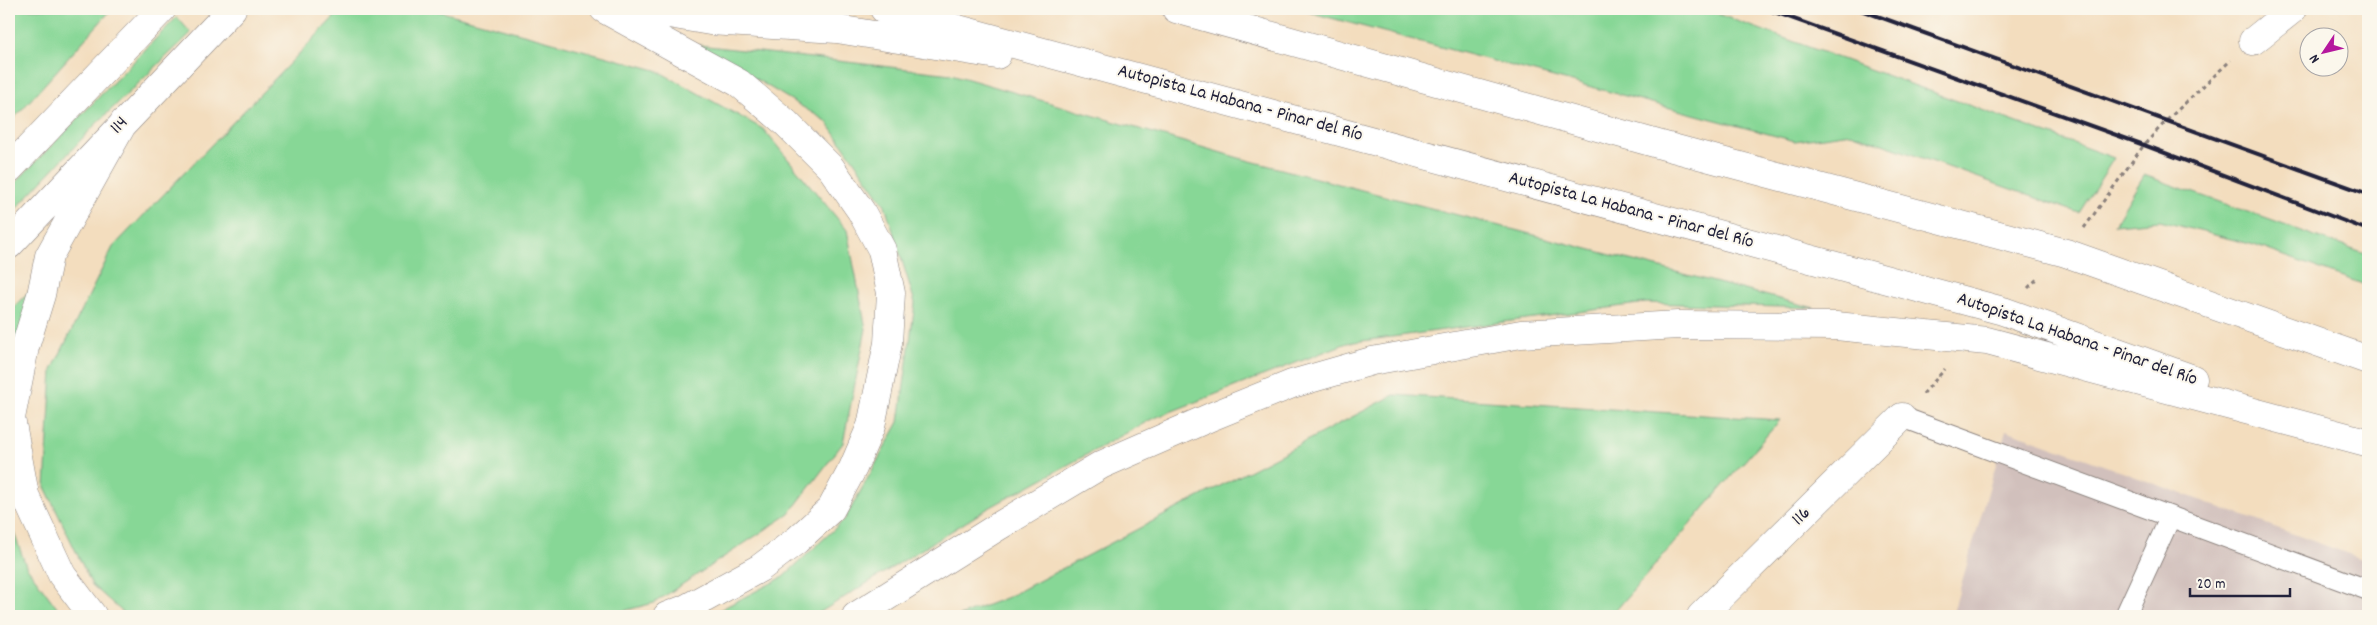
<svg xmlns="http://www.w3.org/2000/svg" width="2377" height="625" viewBox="0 0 2377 625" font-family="Dekko,sans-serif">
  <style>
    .industrial { fill: #d1c0bc }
    .green { fill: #87d796; stroke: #547c68 }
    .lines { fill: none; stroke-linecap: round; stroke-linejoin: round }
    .lane-casing { stroke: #8a807c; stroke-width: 22 }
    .street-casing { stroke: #8a807c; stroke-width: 29 }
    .highway-casing { stroke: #8a807c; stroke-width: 29 }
    .path { stroke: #8a807c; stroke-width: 3; stroke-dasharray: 4 4; stroke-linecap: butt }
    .lane { stroke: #fff; stroke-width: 20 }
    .street { stroke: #fff; stroke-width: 28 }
    .highway { stroke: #fff; stroke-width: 28 }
    .rail { stroke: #22223b; stroke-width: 4 }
    .labels { text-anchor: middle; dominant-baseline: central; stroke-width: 4; stroke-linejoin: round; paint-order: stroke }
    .street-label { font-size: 19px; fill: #22223b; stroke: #fbf7ec }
  </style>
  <rect width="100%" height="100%" fill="#fbf7ec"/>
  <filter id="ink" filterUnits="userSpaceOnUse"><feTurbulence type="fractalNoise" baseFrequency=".02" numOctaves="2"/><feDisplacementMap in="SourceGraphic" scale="10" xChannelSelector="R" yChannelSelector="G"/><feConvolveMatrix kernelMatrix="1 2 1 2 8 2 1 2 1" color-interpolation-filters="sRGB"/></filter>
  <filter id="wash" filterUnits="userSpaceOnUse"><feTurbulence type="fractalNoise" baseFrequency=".0096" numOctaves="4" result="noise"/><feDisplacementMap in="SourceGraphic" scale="20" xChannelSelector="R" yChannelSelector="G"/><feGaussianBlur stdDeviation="1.12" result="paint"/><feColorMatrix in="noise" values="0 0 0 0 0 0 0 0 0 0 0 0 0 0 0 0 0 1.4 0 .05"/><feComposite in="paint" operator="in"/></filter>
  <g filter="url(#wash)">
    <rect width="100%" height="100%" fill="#f3ddbe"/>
    <path class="industrial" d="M2006 430 2368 561V616H1952Z"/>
    <path class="green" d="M9 9H112L9 124Z
      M342 9H431L656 70 763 129 847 230 866 329 843 443 789 514 654 603 604 616H127L92 585 45 487 52 370 113 247Z
      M1297 9H1704L2114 158 2079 213 1851 133 1795 141Z
      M177 17 191 33 94 126 9 216V189Z
      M699 45 951 74 1239 158 1814 308 1646 303 1347 343 1152 419 987 509 814 616H708L783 577 845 519 899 422 915 303 885 205 826 121Z
      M2144 175 2368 255V286L2254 245 2160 221 2114 225Z
      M36 285 9 365V313Z
      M1394 395 1780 420 1611 616H959L1008 597Z
      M9 519 26 566 63 616H9Z"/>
  </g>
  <g filter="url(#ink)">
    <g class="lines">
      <defs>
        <path id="lane" d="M1902 417 2368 590
          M2125 616 2170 518"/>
        <path id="street" d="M2253 41 2293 9
          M1701 616 1902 417"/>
        <path id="highway" d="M604 9 739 83 786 123 831 168 861 211 882 250 891 293 888 343 871 426 853 468 831 509 797 540 760 568 685 609 667 616
          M639 9 710 21 837 29 997 55
          M884 9 2003 311 2193 379
          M1176 9 1665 146 2066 253 2368 360
          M9 169 162 9
          M9 245 232 9
          M93 616 62 575 25 495 11 418 25 347 41 295 49 256 124 122
          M856 616 999 526 1101 465 1213 416 1292 384 1372 361 1521 334 1678 325 1836 326 1987 341 2366 442"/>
      </defs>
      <use href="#lane" class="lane-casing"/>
      <use href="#street" class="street-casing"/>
      <use href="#highway" class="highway-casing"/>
      <path class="path" d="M2084 228 2144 145 2166 121 2231 60
        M2028 288 2038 278
        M1923 394 1945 369"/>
      <use href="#lane" class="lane"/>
      <use href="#street" class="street"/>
      <use href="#highway" class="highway"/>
      <path class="rail" d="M1766 9 2144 145 2368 230
        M1858 9 2368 194"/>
    </g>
  </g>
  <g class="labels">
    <g class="street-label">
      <text transform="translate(1240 104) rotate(15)">Autopista La Habana - Pinar del Río</text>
      <text transform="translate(120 126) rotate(-47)">114</text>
      <text transform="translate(1631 211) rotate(15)">Autopista La Habana - Pinar del Río</text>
      <text transform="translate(2077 340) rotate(19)">Autopista La Habana - Pinar del Río</text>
      <text transform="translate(1802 517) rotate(-45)">116</text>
    </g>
  </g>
  <rect width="2377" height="625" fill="none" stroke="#fbf7ec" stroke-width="30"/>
  <g transform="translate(2324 52) rotate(235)"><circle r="24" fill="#fbf7ec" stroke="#a4a2a5"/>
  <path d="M0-4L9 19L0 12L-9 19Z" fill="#b5179e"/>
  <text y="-8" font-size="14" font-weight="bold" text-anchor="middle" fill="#22223b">N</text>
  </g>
  <path d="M2190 588v8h100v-8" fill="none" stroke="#22223b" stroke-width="2.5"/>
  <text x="2197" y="588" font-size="15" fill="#22223b" stroke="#fbf7ec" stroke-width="4" paint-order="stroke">20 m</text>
</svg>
